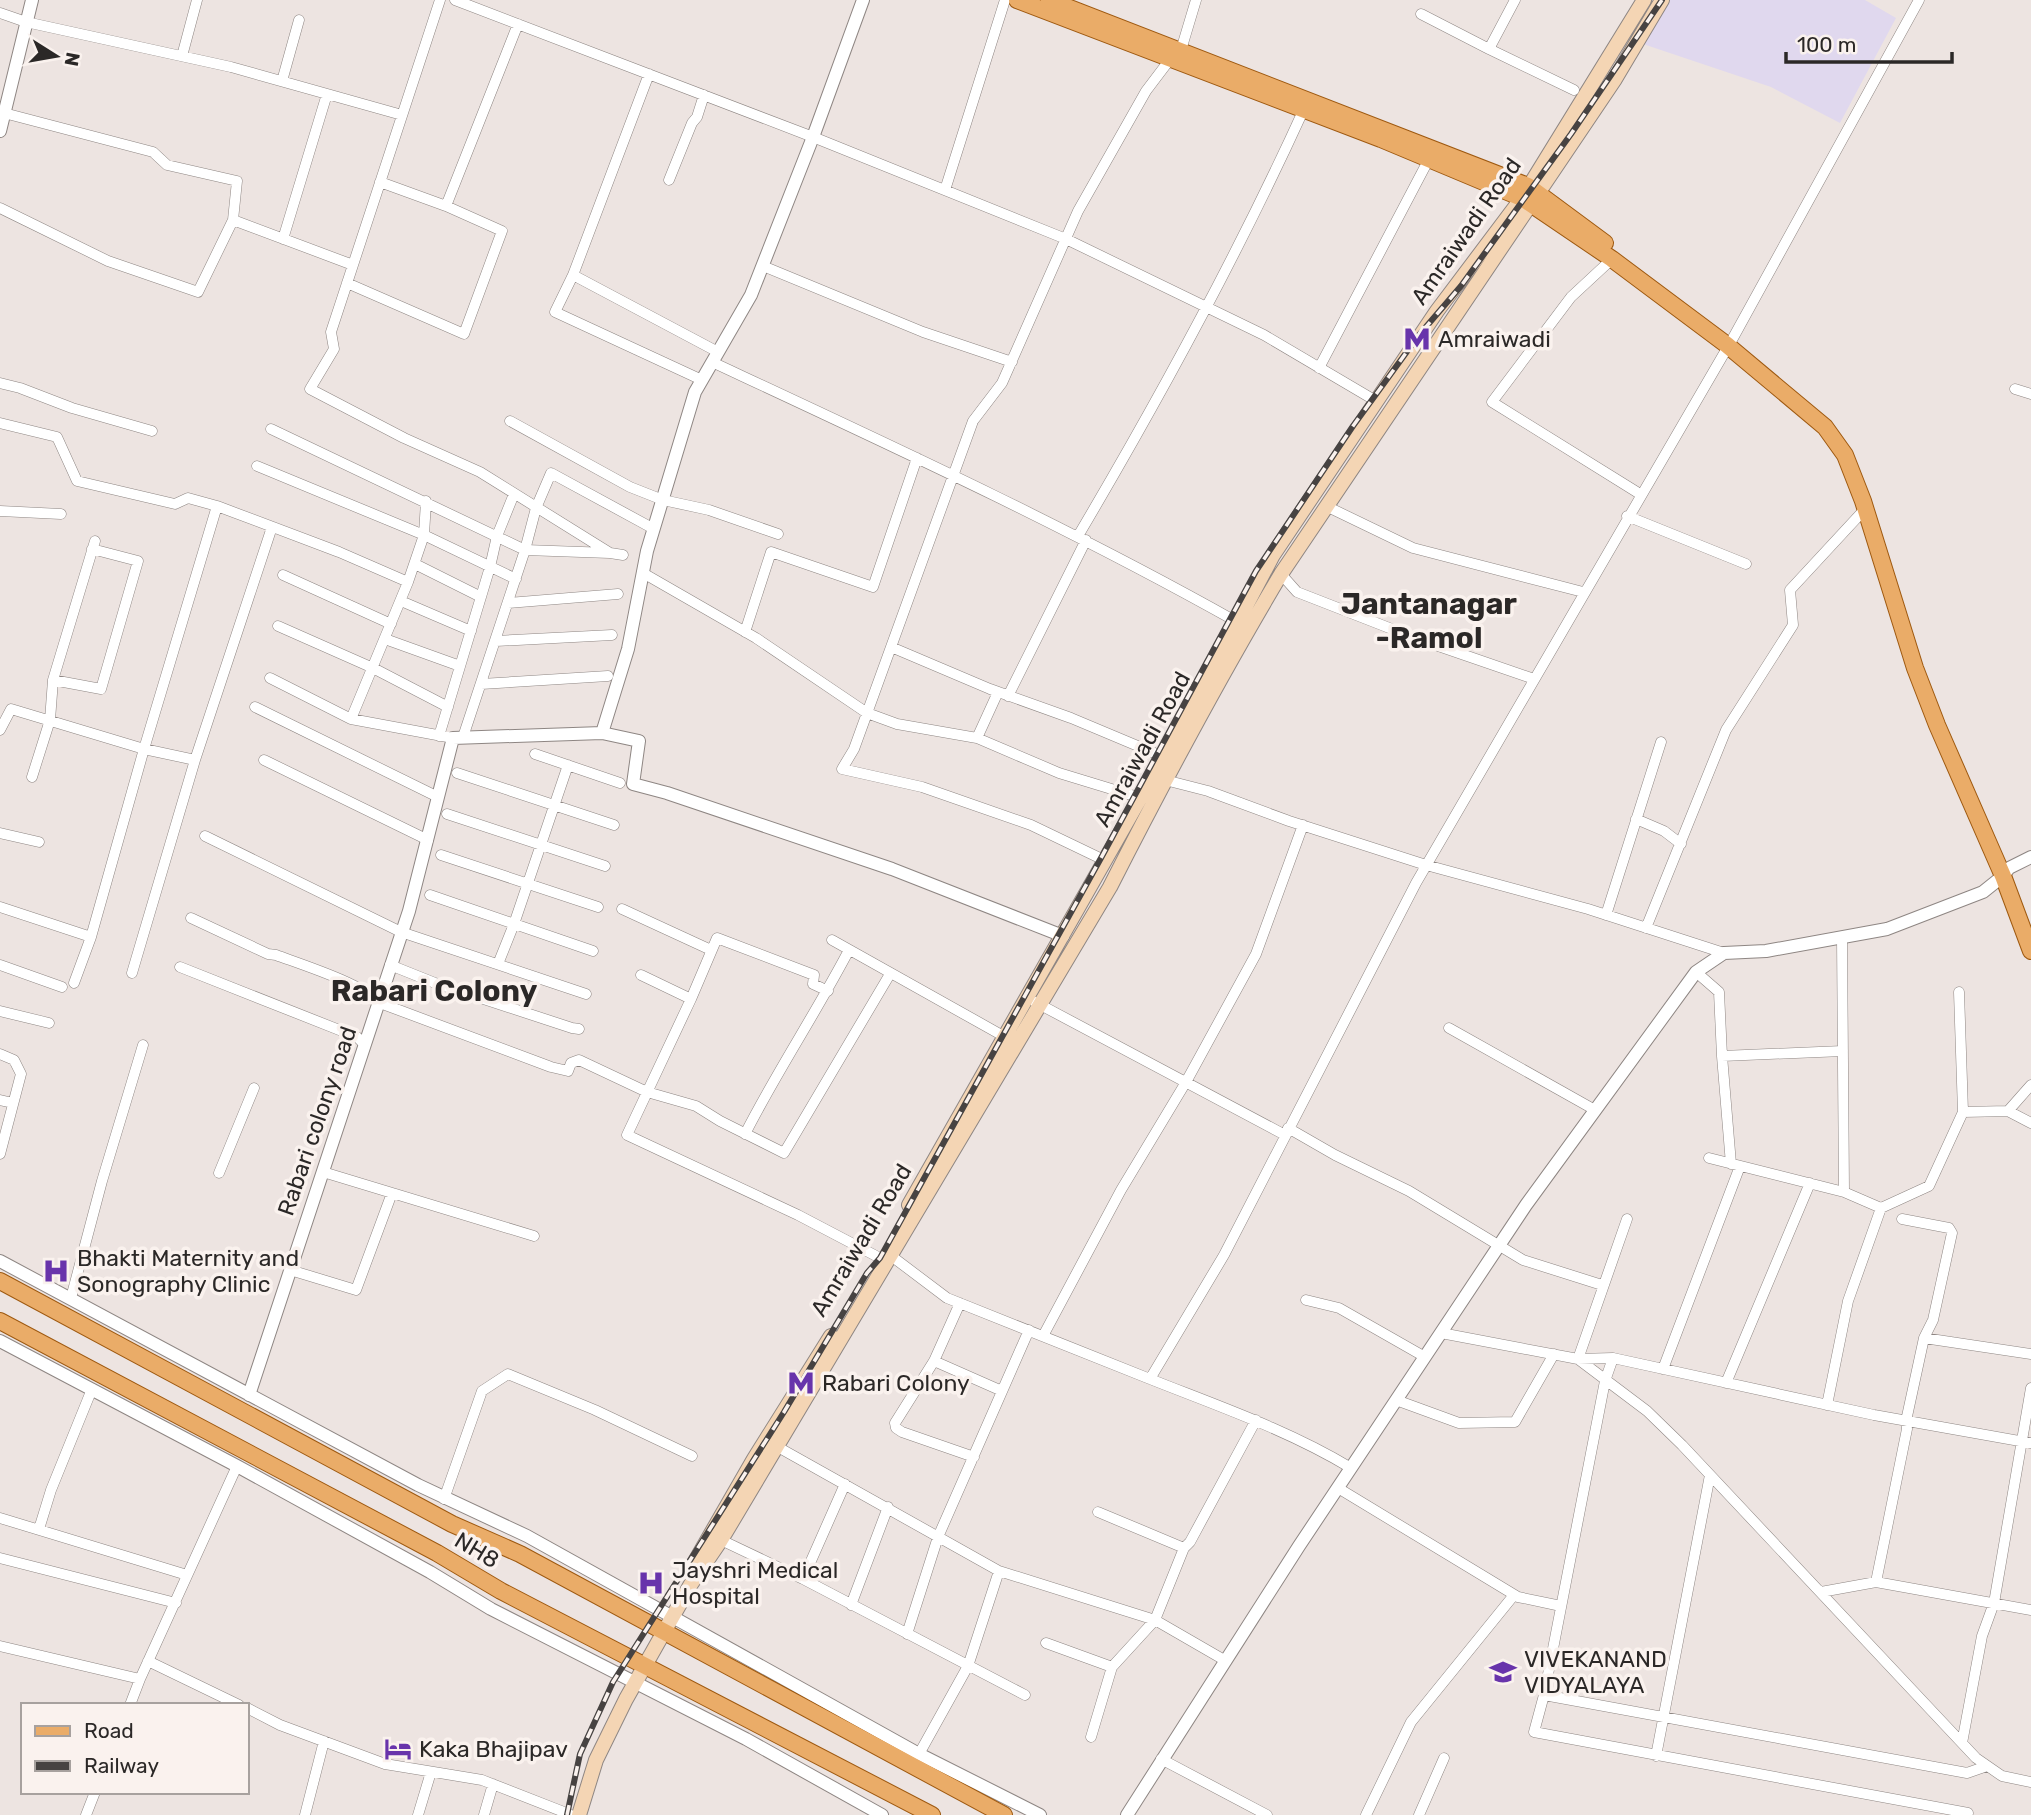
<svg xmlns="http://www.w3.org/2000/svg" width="2031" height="1815" viewBox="0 0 2031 1815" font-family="Rubik,sans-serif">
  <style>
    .industrial { fill: #e0d8ee }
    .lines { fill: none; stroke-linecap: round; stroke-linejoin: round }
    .minor-casing { stroke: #8e8683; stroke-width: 11 }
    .tertiary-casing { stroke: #8e8683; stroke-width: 14 }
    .secondary-casing { stroke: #8e8683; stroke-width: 16 }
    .primary-casing { stroke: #9e5910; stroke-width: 18 }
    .minor { stroke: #fff; stroke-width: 10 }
    .tertiary { stroke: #fff; stroke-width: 12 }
    .secondary { stroke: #f4d5b4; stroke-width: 14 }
    .primary { stroke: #eaac68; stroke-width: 16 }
    .rail-casing { stroke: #474342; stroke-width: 6 }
    .rail { stroke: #faf2ee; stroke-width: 3.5; stroke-dasharray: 10; stroke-linecap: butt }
    .labels { text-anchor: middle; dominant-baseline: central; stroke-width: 7; stroke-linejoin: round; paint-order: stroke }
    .street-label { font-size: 23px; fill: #2b2827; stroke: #faf2ee }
    .poi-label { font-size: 23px; fill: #2b2827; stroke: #faf2ee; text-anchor: start }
    .district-label { font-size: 30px; font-weight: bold; fill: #2b2827; stroke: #faf2ee }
  </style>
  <rect width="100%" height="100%" fill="#ede4e1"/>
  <path class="industrial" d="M1668 0H1865L1896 18 1840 123 1771 87 1643 44Z"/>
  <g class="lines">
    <defs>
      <path id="minor" d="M440 0 331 332 334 349 310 389 404 438 480 472 610 553
        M455 0 813 137 1066 239 1264 335 1376 401
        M1515 0 1489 49 1574 90
        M0 13 26 22 231 67 402 115
        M1421 14 1489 49
        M182 56 197 0
        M282 81 299 20
        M4 113 153 152 167 165 237 181 233 220 353 265
        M669 180 692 123 697 117 704 95
        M380 182 446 206 518 24
        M945 190 1005 0
        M0 208 108 261 198 292 233 220
        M283 239 327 94
        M1612 259 1571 297 1492 402 1640 494
        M763 266 923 332 1012 362
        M573 275 649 74
        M347 283 464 334 502 231 446 206
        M712 362C890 445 1066 526 1237 622
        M1319 368 1429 159
        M702 380 555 312 573 275 718 352
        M0 383 20 388 72 408 152 431
        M2015 389 2031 394
        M510 421 630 487 663 500 709 510 778 534
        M0 423 57 437 77 481 175 504 188 498 217 506
        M271 429 525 550 610 553 623 555
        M257 466 424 535 426 501
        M1328 507 1413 548 1583 592
        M0 511 61 514
        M1627 516 1746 564
        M1078 536C1159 399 1238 254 1304 109
        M415 564 481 597
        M643 573 756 638 867 713 897 724 977 738 998 692
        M1281 574 1297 592 1415 638 1534 679
        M283 575 391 624
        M408 582 424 535 516 579
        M401 601 471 631
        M508 603 618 594
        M278 626 373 668 448 707
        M745 632 771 552 873 587 917 458
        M385 639 460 666
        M496 641 612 635
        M891 647 990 689 1071 718 1164 757
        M270 678 351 719 453 738
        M53 680 101 689 138 561 92 549
        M481 684 608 676
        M1008 696 1086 540
        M255 707 438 797
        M0 730 11 709 144 749 217 506 339 552 408 582 351 719
        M439 736 490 567 497 536 514 494
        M463 737 525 550 536 508 551 473 654 529
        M977 738 1059 773 1141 798
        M535 754 620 783
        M264 760 428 840
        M457 773 614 825
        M32 777 50 720 53 680 95 541
        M1165 780 1208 791 1289 821 1426 865 1588 909 1724 953
        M447 814 605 866
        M1636 819 1664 831 1681 844
        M0 833 39 842
        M205 836 401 932 586 994
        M441 855 598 907
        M1106 861 1031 825 922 787 842 769 854 749 973 421 1002 383 1078 211 1146 91 1171 58 1181 50 1196 0
        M430 895 593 951
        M0 907 91 937
        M622 909 711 950
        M1606 915 1661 742
        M191 918 268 954 276 955C303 965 363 984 380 1003L551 1067 568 1071 571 1063 579 1060 647 1092 696 1106 720 1121 784 1153 890 974
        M1646 928 1726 730 1793 625 1790 590 1865 509
        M832 940 1005 1037
        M498 964 514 924 568 765
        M0 965 62 987
        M390 965 435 983 572 1028 579 1029
        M180 967 357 1037 365 1045
        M1696 972 1719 992 1722 1056 1843 1051
        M132 973 195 760
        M641 975 691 999
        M74 983 91 937 144 749 195 760 272 527
        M828 991 813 984 814 975 717 938 691 999 627 1135 798 1215 880 1258
        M1959 992 1963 1112
        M1035 1002 1285 1135
        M0 1011 49 1023
        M1449 1028 1595 1110
        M0 1054 14 1060 21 1074 0 1154
        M1722 1056 1731 1164
        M0 1100 13 1103
        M2008 1111 2031 1123
        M1288 1128 1335 1155 1409 1191 1523 1260 1602 1285
        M745 1134C777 1071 816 1013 849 950
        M1709 1158 1844 1192
        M323 1172 534 1236
        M219 1173 254 1088
        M1881 1208 1929 1186 1963 1112 2008 1111 2031 1085
        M1627 1219 1578 1359 1647 1411 1682 1445 1976 1758 2002 1776 2031 1782
        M890 1255 947 1298 1150 1379 1224 1255 1416 883 1733 338 1919 0
        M290 1270 356 1290 392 1193
        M71 1298 102 1181 143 1045
        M1306 1300 1339 1308 1425 1357
        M960 1303 934 1361 895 1423 896 1428 902 1432 974 1457
        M1441 1333 1578 1359 1613 1358 1874 1415 2031 1443
        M1043 1336 1121 1190 1186 1082 1256 954 1303 825
        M1924 1338 2031 1354
        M1613 1358 1605 1381 1544 1695 1534 1732 1968 1813
        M934 1361 1002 1391
        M1663 1369 1740 1166
        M1150 1379C1218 1406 1288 1430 1351 1468
        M1726 1383 1810 1183
        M1396 1400 1459 1423 1515 1422 1554 1354
        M1827 1405 1848 1301 1881 1208 1844 1192 1842 937
        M776 1446 999 1571 1155 1620 1184 1548 1190 1542 1256 1420
        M1338 1488 1518 1597 1561 1606
        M444 1499 482 1391 508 1374 595 1410 692 1456
        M1098 1512 1184 1548
        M0 1518 187 1575
        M39 1529 51 1490 92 1389
        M721 1540 803 1579 1025 1695
        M0 1558 176 1603
        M803 1579 845 1484
        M1876 1582 1907 1429 1906 1421 1924 1338 1933 1320 1952 1233 1949 1228 1902 1219
        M1821 1592 1876 1582 2031 1610
        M851 1605 888 1507
        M907 1634 938 1537 1029 1330
        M1046 1643 1112 1667 1091 1737
        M0 1646 140 1679 237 1466
        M148 1661 239 1705
        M1112 1667 1155 1620 1226 1661
        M1544 1695 1967 1773 1987 1766
        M130 1705 140 1679
        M247 1708 280 1725 385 1764 482 1780 569 1814
        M1962 1743 1982 1636 1994 1603 2031 1388
        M919 1754 968 1666 999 1571
        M1656 1756 1710 1475
        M1161 1759 1267 1815
        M86 1815 95 1792
        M305 1815 324 1741
        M418 1815 431 1772
        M484 1815 493 1784
        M1366 1815 1411 1722 1514 1595
        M1419 1815 1444 1758"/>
      <path id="tertiary" d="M0 131 32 0
        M602 733 628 649 647 551 695 392 751 295 813 137 863 0
        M0 1261 418 1485 527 1536 919 1754 1040 1815
        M0 1341 237 1466 430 1572 491 1609 746 1739 882 1815
        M249 1395 409 911 453 738 602 733 639 741 633 784 667 793 892 869 1063 936
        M1127 1815 1299 1546 1526 1205 1696 972 1724 953 1766 951 1887 929 1983 892 2003 876 2009 868 2031 857"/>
      <path id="secondary" d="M909 1205 1200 693 1273 555 1437 311 1522 198 1644 0
        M693 1565 754 1459 831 1336
        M579 1815 596 1760 626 1699 691 1584 721 1540 1110 887C1164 781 1220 676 1281 574L1615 79 1662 0"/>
      <path id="primary" d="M1017 0 1381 139 1522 198 1612 259 1727 345 1825 427 1845 455 1863 501 1915 668 1937 725 2003 876 2031 951
        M1049 0 1528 186 1605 243
        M0 1281 452 1524 520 1554 1004 1815
        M0 1321 437 1553 501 1591 932 1815"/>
    </defs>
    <use href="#minor" class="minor-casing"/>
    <use href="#tertiary" class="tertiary-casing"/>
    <use href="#secondary" class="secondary-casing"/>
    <use href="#primary" class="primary-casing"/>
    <use href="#minor" class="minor"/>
    <use href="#tertiary" class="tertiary"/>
    <use href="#secondary" class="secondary"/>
    <use href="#primary" class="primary"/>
    <defs>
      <path id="rail" d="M567 1815 580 1754 613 1682 784 1412 867 1273 880 1258 1101 858 1256 571 1353 426 1419 335 1461 286 1571 134 1662 0"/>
    </defs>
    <use href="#rail" class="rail-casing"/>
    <use href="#rail" class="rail"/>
  </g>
  <defs>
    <symbol id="metro-bare" viewBox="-9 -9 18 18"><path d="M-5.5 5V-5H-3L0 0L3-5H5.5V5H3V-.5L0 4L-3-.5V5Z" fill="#6834ab" stroke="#faf2ee" stroke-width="2.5" paint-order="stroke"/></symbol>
    <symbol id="hospital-bare" viewBox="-9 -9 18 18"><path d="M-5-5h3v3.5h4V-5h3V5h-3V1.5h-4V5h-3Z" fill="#6834ab" stroke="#faf2ee" stroke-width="2.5" paint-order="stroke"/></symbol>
    <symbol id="school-bare" viewBox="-9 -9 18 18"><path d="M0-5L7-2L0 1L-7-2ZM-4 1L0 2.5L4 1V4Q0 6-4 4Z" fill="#6834ab" stroke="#faf2ee" stroke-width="2.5" paint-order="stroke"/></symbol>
    <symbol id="hotel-bare" viewBox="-9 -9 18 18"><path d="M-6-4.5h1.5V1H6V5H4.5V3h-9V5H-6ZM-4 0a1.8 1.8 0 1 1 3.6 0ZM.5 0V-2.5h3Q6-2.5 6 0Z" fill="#6834ab" stroke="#faf2ee" stroke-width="2.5" paint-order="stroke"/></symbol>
  </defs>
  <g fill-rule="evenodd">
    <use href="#metro-bare" x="1398" y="320" width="38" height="38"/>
    <use href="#hospital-bare" x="37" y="1252" width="38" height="38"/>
    <use href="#metro-bare" x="782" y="1364" width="38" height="38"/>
    <use href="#hospital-bare" x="632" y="1564" width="38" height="38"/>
    <use href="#school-bare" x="1484" y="1653" width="38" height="38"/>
    <use href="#hotel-bare" x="379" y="1730" width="38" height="38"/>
  </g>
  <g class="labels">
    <g class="street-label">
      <text transform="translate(1466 231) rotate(-55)">Amraiwadi Road</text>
      <text transform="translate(1142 749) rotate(-61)">Amraiwadi Road</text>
      <text transform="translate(317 1121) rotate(-71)">Rabari colony road</text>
      <text transform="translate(861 1240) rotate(-59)">Amraiwadi Road</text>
      <text transform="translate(477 1550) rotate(31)">NH8</text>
    </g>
    <g class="poi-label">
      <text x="1438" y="339">Amraiwadi</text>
      <text x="77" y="1258">Bhakti Maternity and<tspan x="77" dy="26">Sonography Clinic</tspan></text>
      <text x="822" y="1383">Rabari Colony</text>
      <text x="672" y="1570">Jayshri Medical<tspan x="672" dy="26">Hospital</tspan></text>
      <text x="1524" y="1659">VIVEKANAND<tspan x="1524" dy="26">VIDYALAYA</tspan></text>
      <text x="419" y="1749">Kaka Bhajipav</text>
    </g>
    <g class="district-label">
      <text x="1429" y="604">Jantanagar<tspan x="1429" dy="34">-Ramol</tspan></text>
      <text x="434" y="991">Rabari Colony</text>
    </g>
  </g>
  <rect x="21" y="1703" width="228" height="91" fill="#faf2ee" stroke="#a7a19e" stroke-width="2"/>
  <rect x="35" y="1726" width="35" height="10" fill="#eaac68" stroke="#a7a19e" stroke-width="2"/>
  <text x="84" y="1738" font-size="21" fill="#2b2827">Road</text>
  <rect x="35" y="1761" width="35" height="10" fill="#474342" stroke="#a7a19e" stroke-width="2"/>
  <text x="84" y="1773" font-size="21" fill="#2b2827">Railway</text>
  <g transform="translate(56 56) rotate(101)" stroke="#faf2ee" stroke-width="5" paint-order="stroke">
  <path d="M0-5L12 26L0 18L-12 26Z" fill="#2b2827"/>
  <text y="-10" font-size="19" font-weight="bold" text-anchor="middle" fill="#2b2827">N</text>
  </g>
  <path d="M1786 52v10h166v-10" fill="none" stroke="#2b2827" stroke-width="3.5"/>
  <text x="1797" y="52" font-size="21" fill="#2b2827" stroke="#faf2ee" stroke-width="5" paint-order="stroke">100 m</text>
</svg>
